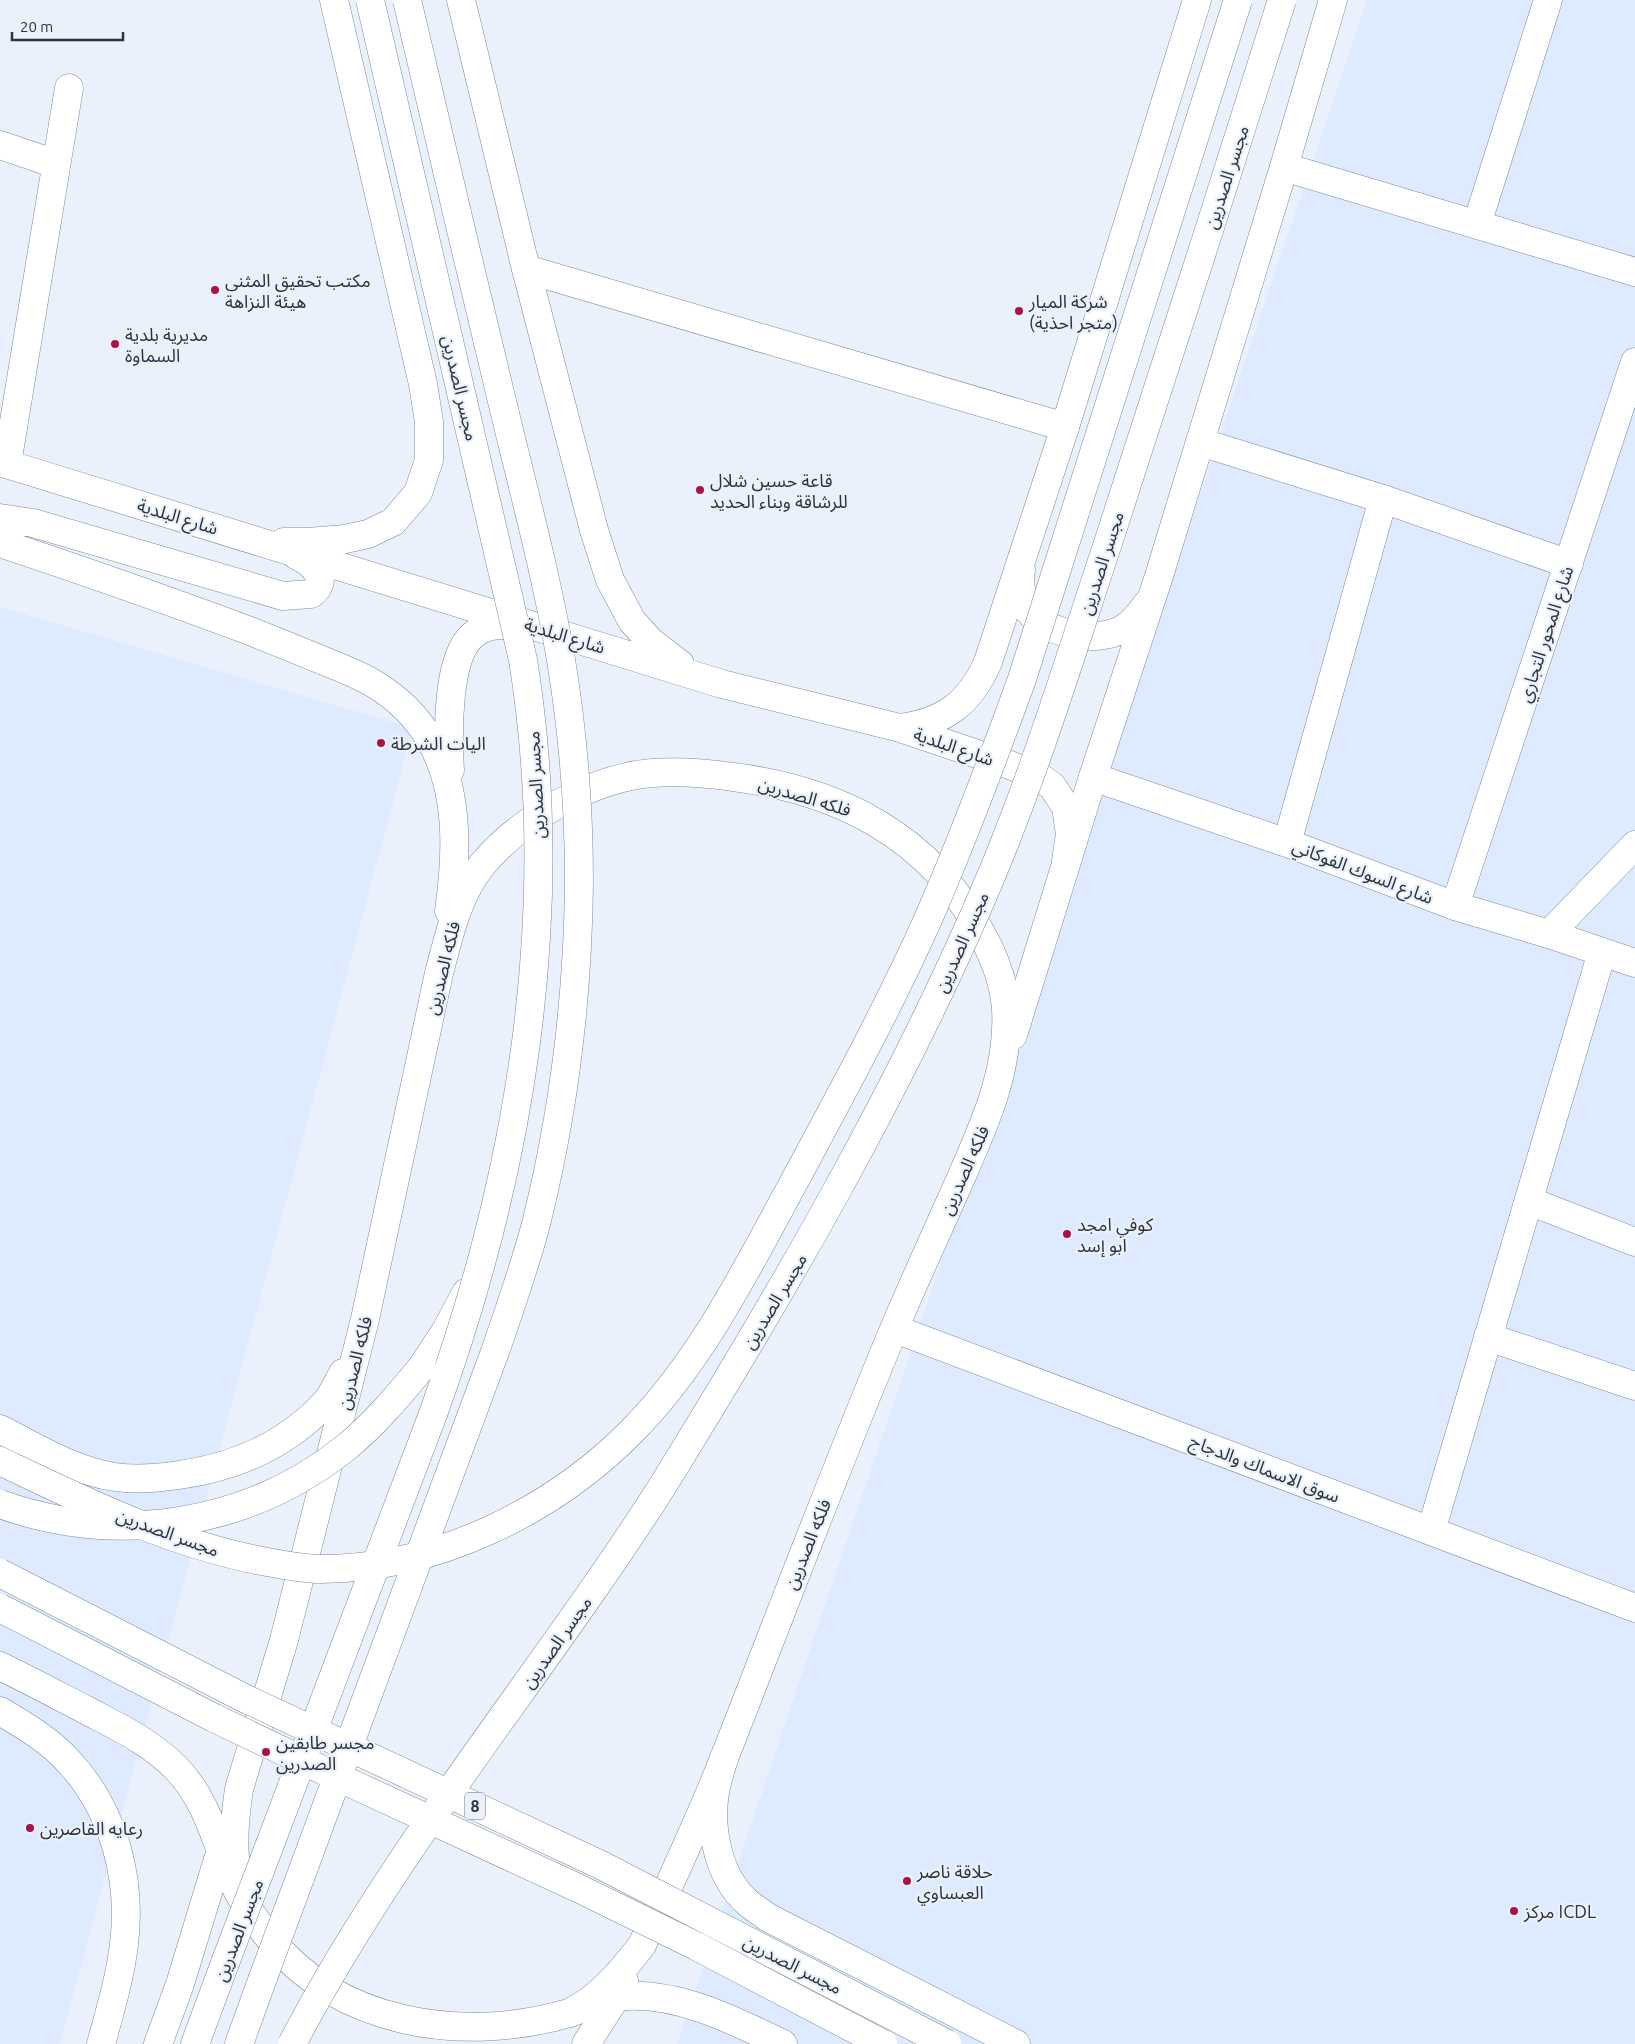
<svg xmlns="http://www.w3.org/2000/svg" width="1635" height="2044" viewBox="0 0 1635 2044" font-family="Ubuntu,'Noto Sans Arabic',sans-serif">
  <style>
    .built { fill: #ddeaff }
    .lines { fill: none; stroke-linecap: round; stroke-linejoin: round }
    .pedestrian-casing { stroke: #7e899b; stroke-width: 29 }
    .minor-casing { stroke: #7e899b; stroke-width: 29 }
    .secondary-casing { stroke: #7e899b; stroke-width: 29 }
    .trunk-casing { stroke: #7e899b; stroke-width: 29 }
    .pedestrian { stroke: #fff; stroke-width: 28 }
    .minor { stroke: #fff; stroke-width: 28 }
    .secondary { stroke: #fff; stroke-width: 28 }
    .trunk { stroke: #fff; stroke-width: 28 }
    .secondary-bridge-casing { stroke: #7e899b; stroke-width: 29; stroke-linecap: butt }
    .trunk-bridge-casing { stroke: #7e899b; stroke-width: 29; stroke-linecap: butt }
    .secondary-bridge { stroke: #fff; stroke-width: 28 }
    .trunk-bridge { stroke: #fff; stroke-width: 28 }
    .poi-dot { fill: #a91344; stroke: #eaf1fd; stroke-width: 2 }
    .labels { text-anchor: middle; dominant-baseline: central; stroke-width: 4.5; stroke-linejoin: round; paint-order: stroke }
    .shield { fill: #eaf1fd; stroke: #676d75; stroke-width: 1 }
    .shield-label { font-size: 16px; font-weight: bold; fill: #2f343b }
    .street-label { font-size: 18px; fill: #2f343b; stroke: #eaf1fd }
    .poi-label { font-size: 18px; fill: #2f343b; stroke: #eaf1fd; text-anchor: start }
  </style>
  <rect width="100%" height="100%" fill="#eaf1fd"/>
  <path class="built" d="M1367 0H1635V2044H677Z
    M0 607 413 728 60 2044H0Z"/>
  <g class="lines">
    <defs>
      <path id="pedestrian" d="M1477 224 1548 0
        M1093 777 1287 843 1455 906 1549 934 1635 963
        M1287 843 1383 499
        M1529 1201 1635 1242
        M895 1329 1635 1608
        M1488 1337 1635 1386
        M1431 1531 1602 952"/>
      <path id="minor" d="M0 145 56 164
        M1284 167 1635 272
        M526 269 1065 427
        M1200 442 1383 499 1569 564
        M7 464 69 88
        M1455 906 1635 362
        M1549 934 1635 845"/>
      <path id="secondary" d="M461 0 526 269 594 530 610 580 632 621 650 641 680 664
        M0 462 722 684 900 728 1007 764 1038 776 1052 786 1066 807 1070 834 1066 861
        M0 518 33 523 283 596 311 594C332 579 311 562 296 555
        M284 542H308L345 539 368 534 393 522 418 493 429 460V422L423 384 334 0
        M0 543C84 571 167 600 250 631 275 641 300 651 324 661 342 668 360 675 376 685 397 698 416 716 429 738 460 789 457 855 449 911
        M1021 570C1019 583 1021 600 1029 611 1048 635 1097 643 1123 629 1134 622 1140 614 1147 604
        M900 728C945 722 970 703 988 662L1065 427 1197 0
        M450 770C448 737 446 657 473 635 486 624 501 624 517 626
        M1013 1035 1093 777 1159 576 1284 167 1333 0
        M0 1429C37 1448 74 1471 115 1477 136 1480 159 1478 179 1475 235 1467 287 1445 326 1402 333 1394 338 1382 343 1373
        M0 1666C29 1680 57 1695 86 1710 118 1727 151 1742 177 1769 206 1799 215 1839 231 1876 239 1897 252 1916 266 1934 336 2025 463 2044 569 2013 599 1999 622 1971 642 1945 670 1882 700 1820 725 1756 781 1613 835 1470 894 1329 914 1282 935 1236 956 1189 981 1132 1010 1073 1006 1009 1004 982 994 956 981 933 930 836 838 790 733 777 706 773 679 771 652 773 592 778 520 819 482 865 457 896 449 936 439 973L365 1319 284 1640 239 1789C235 1817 232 1846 237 1874 238 1885 244 1896 247 1907
        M0 1711C25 1726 51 1741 70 1763 114 1811 132 1879 124 1944 120 1978 110 2011 101 2044
        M158 2044 180 1984 223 1843
        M195 2044 225 1963
        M239 2044 264 1975
        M586 2044 616 1997 624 1981"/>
      <path id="trunk" d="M422 1367 445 1332 466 1293
        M724 1758C721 1769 717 1780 715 1792 709 1829 718 1877 748 1903 754 1908 761 1912 767 1917L1016 2044
        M570 2013C588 2006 606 1997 626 1996 681 1993 735 2021 783 2044"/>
    </defs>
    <use href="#pedestrian" class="pedestrian-casing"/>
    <use href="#minor" class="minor-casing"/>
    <use href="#secondary" class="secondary-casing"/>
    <use href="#trunk" class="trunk-casing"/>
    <use href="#pedestrian" class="pedestrian"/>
    <use href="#minor" class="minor"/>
    <use href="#secondary" class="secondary"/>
    <use href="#trunk" class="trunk"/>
    <defs>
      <path id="secondary-bridge" d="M0 1461C86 1502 173 1545 267 1562 285 1565 303 1569 321 1569 435 1569 552 1512 632 1431 699 1363 743 1276 788 1193 837 1102 887 1011 929 917 963 839 993 759 1022 679L1238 0
        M225 1963 433 1414C520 1174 564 914 523 660L370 0
        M264 1975 496 1349C510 1308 525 1266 536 1224 564 1112 578 996 579 881 579 808 573 733 561 660 546 572 522 485 501 397 469 265 438 132 407 0
        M292 2044C395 1847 540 1677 660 1490 783 1291 901 1090 992 874 1037 766 1071 654 1108 543 1167 363 1225 181 1282 0"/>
      <path id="trunk-bridge" d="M0 1504C116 1546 247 1526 344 1449 374 1425 398 1396 422 1367
        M0 1573 244 1698 601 1865 947 2044
        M0 1608 214 1718 333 1775 580 1889 696 1946 883 2044"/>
    </defs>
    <use href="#secondary-bridge" class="secondary-bridge-casing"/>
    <use href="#trunk-bridge" class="trunk-bridge-casing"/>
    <use href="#secondary-bridge" class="secondary-bridge"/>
    <use href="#trunk-bridge" class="trunk-bridge"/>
  </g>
  <g class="poi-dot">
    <circle cx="215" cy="290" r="5"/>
    <circle cx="1019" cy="311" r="5"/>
    <circle cx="115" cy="344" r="5"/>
    <circle cx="700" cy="490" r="5"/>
    <circle cx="381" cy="743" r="5"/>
    <circle cx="1067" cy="1234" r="5"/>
    <circle cx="266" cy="1752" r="5"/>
    <circle cx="30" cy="1828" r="5"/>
    <circle cx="907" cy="1881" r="5"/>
    <circle cx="1514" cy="1911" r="5"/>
  </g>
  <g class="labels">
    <rect class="shield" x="465" y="1792.5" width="20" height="27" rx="4"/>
    <g class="shield-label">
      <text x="475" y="1806">8</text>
    </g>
    <g class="street-label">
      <text transform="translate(1226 177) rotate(-72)">مجسر الصدرين</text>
      <text transform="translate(461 388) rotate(77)">مجسر الصدرين</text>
      <text transform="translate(178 516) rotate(17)">شارع البلدية</text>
      <text transform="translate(1101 563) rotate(-72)">مجسر الصدرين</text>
      <text transform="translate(1545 634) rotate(-72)">شارع المحور التجاري</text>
      <text transform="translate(565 635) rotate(17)">شارع البلدية</text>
      <text transform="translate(954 746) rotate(19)">شارع البلدية</text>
      <text transform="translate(535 785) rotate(-93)">مجسر الصدرين</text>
      <text transform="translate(805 796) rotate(17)">فلكه الصدرين</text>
      <text transform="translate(1363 871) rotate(21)">شارع السوك الفوكاني</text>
      <text transform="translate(961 942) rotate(-66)">مجسر الصدرين</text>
      <text transform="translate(442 968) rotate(-76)">فلكه الصدرين</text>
      <text transform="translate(964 1170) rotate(-66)">فلكه الصدرين</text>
      <text transform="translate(774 1301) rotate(-59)">مجسر الصدرين</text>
      <text transform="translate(354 1363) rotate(-76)">فلكه الصدرين</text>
      <text transform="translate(1265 1468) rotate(21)">سوق الاسماك والدجاج</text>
      <text transform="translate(168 1532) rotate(20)">مجسر الصدرين</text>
      <text transform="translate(807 1544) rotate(-68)">فلكه الصدرين</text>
      <text transform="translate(556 1642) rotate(-55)">مجسر الصدرين</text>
      <text transform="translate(238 1930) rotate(-69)">مجسر الصدرين</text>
      <text transform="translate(793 1964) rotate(27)">مجسر الصدرين</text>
    </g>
    <g class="poi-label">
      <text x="225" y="280">مكتب تحقيق المثنى<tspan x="225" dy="21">هيئة النزاهة</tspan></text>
      <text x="1029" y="301">شركة الميار<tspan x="1029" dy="21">(متجر احذية)</tspan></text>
      <text x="125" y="334">مديرية بلدية<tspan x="125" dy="21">السماوة</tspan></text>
      <text x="710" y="480">قاعة حسين شلال<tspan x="710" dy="21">للرشاقة وبناء الحديد</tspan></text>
      <text x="391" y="743">اليات الشرطة</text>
      <text x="1077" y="1224">كوفي امجد<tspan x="1077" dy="21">ابو إسد</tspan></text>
      <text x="276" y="1742">مجسر طابقين<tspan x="276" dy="21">الصدرين</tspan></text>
      <text x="40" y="1828">رعايه القاصرين</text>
      <text x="917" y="1871">حلاقة ناصر<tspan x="917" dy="21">العبساوي</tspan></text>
      <text x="1524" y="1911">مركز ICDL</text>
    </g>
  </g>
  <path d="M12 32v8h111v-8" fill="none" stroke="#2f343b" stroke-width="2.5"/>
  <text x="20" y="32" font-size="15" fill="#2f343b" stroke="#eaf1fd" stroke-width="4" paint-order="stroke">20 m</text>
</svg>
